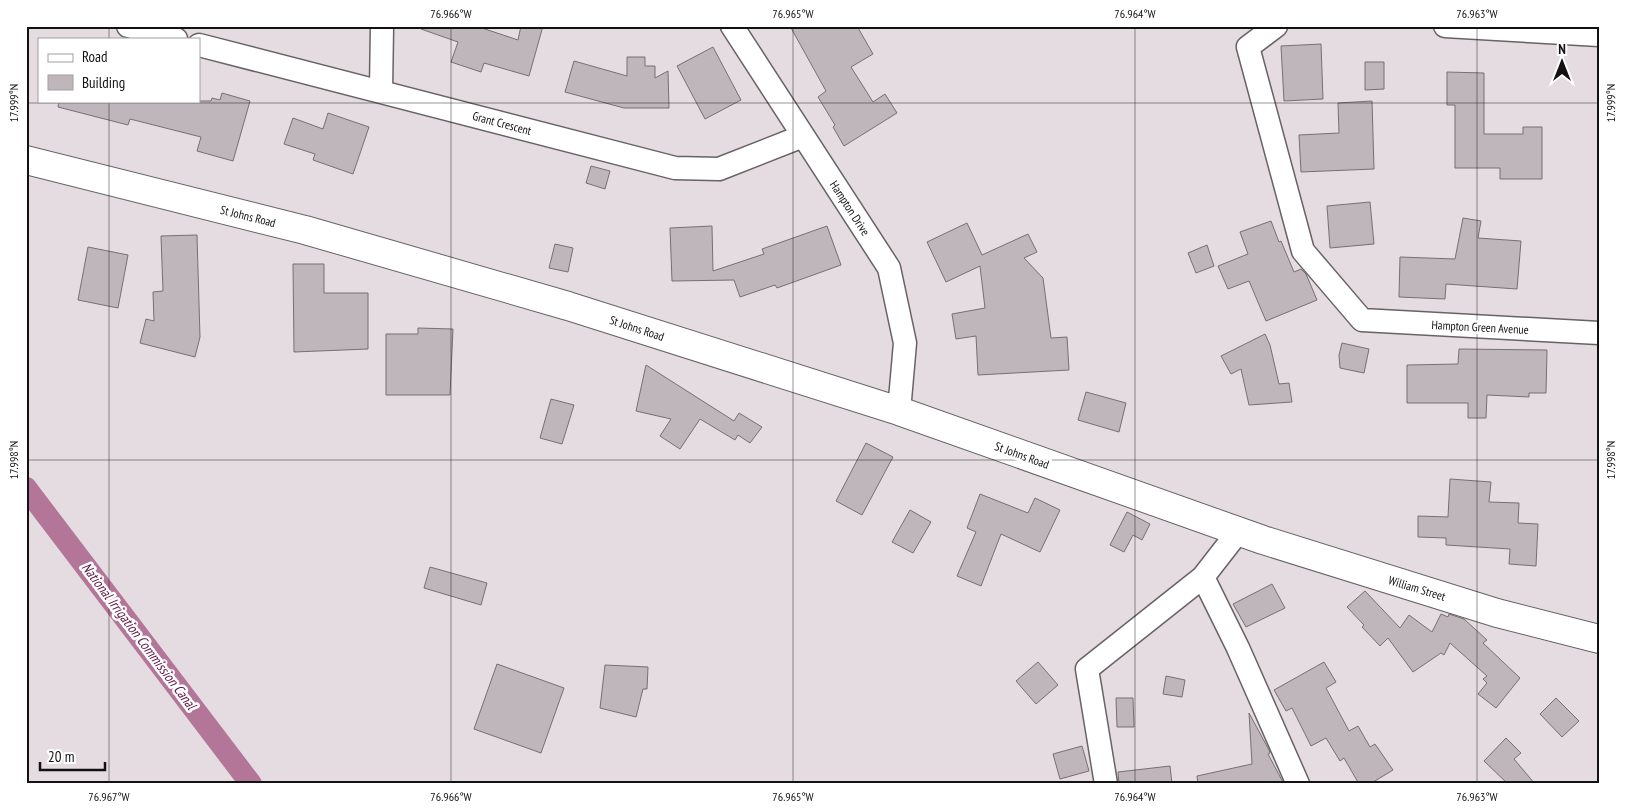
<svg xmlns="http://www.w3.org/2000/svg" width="1625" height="810" viewBox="0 0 1625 810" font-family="'PT Sans Narrow',sans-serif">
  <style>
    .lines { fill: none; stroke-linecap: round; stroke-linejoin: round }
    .canal { stroke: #b37699; stroke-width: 22 }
    .building { fill: #beb6ba; stroke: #776f73 }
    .minor-casing { stroke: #696265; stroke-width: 25 }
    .tertiary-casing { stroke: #696265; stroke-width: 30 }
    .minor { stroke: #fff; stroke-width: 22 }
    .tertiary { stroke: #fff; stroke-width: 28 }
    .ticks { fill: none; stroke: #131112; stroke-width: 1; stroke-opacity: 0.45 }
    .labels { text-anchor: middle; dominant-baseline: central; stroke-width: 5; stroke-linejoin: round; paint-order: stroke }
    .street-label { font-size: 12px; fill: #131112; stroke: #fff }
    .water-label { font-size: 14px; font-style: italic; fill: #601747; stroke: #fff }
    .neatline { fill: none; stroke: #131112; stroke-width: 2 }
    .ticks-label { font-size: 12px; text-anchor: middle; fill: #131112 }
  </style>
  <rect width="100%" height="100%" fill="#e4dce0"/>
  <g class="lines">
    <path class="canal" d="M26 488 251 784"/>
  </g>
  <path class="building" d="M421 26H476L518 40 521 26H543L529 76 484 63 481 72 451 62 458 42 421 29Z
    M790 26H857L873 54 851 67 873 102 885 94 897 113 844 146 833 127 835 125 818 97 826 91Z
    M1321 44 1323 99 1284 101 1281 46Z
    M713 47 741 100 705 119 677 66Z
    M627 57H645V66H655V78L668 71 669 108H624L565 92 574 61 627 76Z
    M1365 62H1384V89L1365 90Z
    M1447 72 1484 73V134H1523V127H1542V179H1500V168H1455V105H1447Z
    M222 93 250 101 233 161 197 151 201 137 130 119 128 125 58 107 59 101H211L212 98 220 100Z
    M1372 101 1374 169 1301 172 1299 135 1339 133 1338 103Z
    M328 113 369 127 353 174 313 160 315 154 284 144 293 118 323 129Z
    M591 166 610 171 605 189 586 183Z
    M1370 202 1374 244 1330 248 1327 206Z
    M1463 218 1481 221 1478 238 1521 241 1517 289 1446 284 1445 299 1399 297 1400 257 1455 259Z
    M1271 221 1279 242 1281 241 1294 272 1301 269 1306 274 1317 300 1266 321 1249 281 1228 289 1218 266 1248 254 1240 232Z
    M967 223 982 255 1028 234 1037 252 1024 258 1043 278 1051 338 1067 337 1069 370 978 375 976 336 956 339 952 314 985 308 980 266 946 282 927 242Z
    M712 226 713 271 764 254 762 249 827 226 841 265 777 288 775 285 740 297 734 280 672 281 670 228Z
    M197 235 200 337 195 357 140 343 146 319 154 321 153 292 163 291 161 236Z
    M555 244 573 248 568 272 549 268Z
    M1207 245 1214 266 1196 273 1188 253Z
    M88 247 128 255 118 308 78 300Z
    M293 264H324V293H368V349L294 352Z
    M418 328 453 329 450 395H386V334H418Z
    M1265 334 1270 345 1279 384 1289 383 1292 402 1249 405 1241 369 1231 374 1221 356Z
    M1342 343 1369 349 1364 373 1340 368 1339 355Z
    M1459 349 1547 350 1546 393H1529V397L1487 395 1486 418H1468V403H1407V365L1458 364Z
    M646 365 734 421 739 413 762 427 750 443 738 435 735 440 700 419 680 449 660 436 671 419 636 411Z
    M1086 392 1126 403 1119 432 1078 420Z
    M551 399 574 405 562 444 540 438Z
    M866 443 893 457 862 515 836 501Z
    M1450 479 1491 482 1489 502 1519 503 1518 523 1538 524 1536 566 1509 564 1510 549 1446 545V538L1418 537V516L1448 517Z
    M980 494 1028 513 1035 498 1060 510 1040 552 1001 534 981 586 957 576 976 532 967 528Z
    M910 510 931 522 913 553 892 542Z
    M1127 512 1150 524 1142 540 1133 535 1124 552 1110 545Z
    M430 567 487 583 481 605 424 588Z
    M1272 584 1285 608 1246 627 1233 604Z
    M1365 591 1400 628 1409 615 1432 632 1441 614 1448 617 1449 614 1464 619 1487 640 1483 643 1520 678 1496 708 1478 694 1487 683 1483 679 1487 676 1450 643 1444 655 1441 653 1413 672 1388 638 1380 646 1362 627 1364 625 1347 607Z
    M1038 662 1058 685 1036 704 1016 681Z
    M1324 662 1336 682 1326 688 1349 731 1358 726 1370 747 1375 744 1393 770 1370 784H1359L1344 758 1340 761 1326 738 1311 746 1292 708 1286 711 1274 690Z
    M497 664 564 688 541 753 474 729Z
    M605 665 648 667 647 689H643L636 717 600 708Z
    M1166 676 1185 680 1182 697 1163 694Z
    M1116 698H1133L1134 727H1117Z
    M1556 698 1579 721 1562 737 1540 714Z
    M1249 713 1269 750 1270 753 1268 754 1284 784H1198L1197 776 1252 764Z
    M1506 738 1521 753 1514 759 1535 784H1508L1484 761Z
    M1082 746 1089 771 1060 779 1053 754Z
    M1170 766 1172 784H1119L1118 772Z"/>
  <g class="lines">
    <defs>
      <path id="minor" d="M128 26 176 39
        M732 26 889 268 905 343 899 411
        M1276 26 1248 47 1303 251 1362 320 1599 333
        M1445 26 1599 35
        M199 45 675 168 719 169 803 136
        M381 91 382 26
        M1203 577 1238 648 1298 784
        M1106 784 1087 669 1203 577 1238 532"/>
      <path id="tertiary" d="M26 160 305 230 568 306 899 411 1263 540 1497 613 1599 639"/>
    </defs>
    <use href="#minor" class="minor-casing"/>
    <use href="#tertiary" class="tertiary-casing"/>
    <use href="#minor" class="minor"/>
    <use href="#tertiary" class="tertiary"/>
  </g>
  <path class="ticks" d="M109 26V39M451 26V784M793 26V784M1135 26V784M1477 26V784M109 101V784M26 103H1599M26 460H1599"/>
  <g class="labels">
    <g class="street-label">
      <text transform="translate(502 123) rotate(15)">Grant Crescent</text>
      <text transform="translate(850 208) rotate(57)">Hampton Drive</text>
      <text transform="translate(248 216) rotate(14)">St Johns Road</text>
      <text transform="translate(1480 327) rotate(3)">Hampton Green Avenue</text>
      <text transform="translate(637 328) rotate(18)">St Johns Road</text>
      <text transform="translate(1022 455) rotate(20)">St Johns Road</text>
      <text transform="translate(1417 588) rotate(17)">William Street</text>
    </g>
    <g class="water-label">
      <text transform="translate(139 636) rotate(53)">National Irrigation Commission Canal</text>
    </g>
  </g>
  <rect width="1625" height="810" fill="none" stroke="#ffffff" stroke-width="55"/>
  <rect x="38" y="38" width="162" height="65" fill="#ffffff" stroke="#a1a0a0"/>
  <rect x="48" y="54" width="25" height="8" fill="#ffffff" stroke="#a1a0a0"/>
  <text x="82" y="62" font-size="15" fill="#131112">Road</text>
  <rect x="48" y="75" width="25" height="15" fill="#beb6ba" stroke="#a1a0a0"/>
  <text x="82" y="88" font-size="15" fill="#131112">Building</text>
  <g transform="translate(1562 62)" stroke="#ffffff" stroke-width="4" paint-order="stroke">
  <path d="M0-4L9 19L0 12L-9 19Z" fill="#131112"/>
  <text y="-8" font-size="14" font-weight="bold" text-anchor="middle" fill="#131112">N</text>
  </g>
  <path d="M40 762v8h65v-8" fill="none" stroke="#131112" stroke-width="2.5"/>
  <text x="48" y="762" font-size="15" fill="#131112" stroke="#ffffff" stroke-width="4" paint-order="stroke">20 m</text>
  <rect x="28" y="28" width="1570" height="754" class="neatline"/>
  <g class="ticks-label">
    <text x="451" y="18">76.966°W</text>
    <text x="793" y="18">76.965°W</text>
    <text x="1135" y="18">76.964°W</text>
    <text x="1477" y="18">76.963°W</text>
    <text transform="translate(14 103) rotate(-90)" y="4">17.999°N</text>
    <text transform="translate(1611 103) rotate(-90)" y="4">17.999°N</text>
    <text transform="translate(14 460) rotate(-90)" y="4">17.998°N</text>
    <text transform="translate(1611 460) rotate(-90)" y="4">17.998°N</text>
    <text x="109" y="801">76.967°W</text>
    <text x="451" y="801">76.966°W</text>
    <text x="793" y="801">76.965°W</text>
    <text x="1135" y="801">76.964°W</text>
    <text x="1477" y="801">76.963°W</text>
  </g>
</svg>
